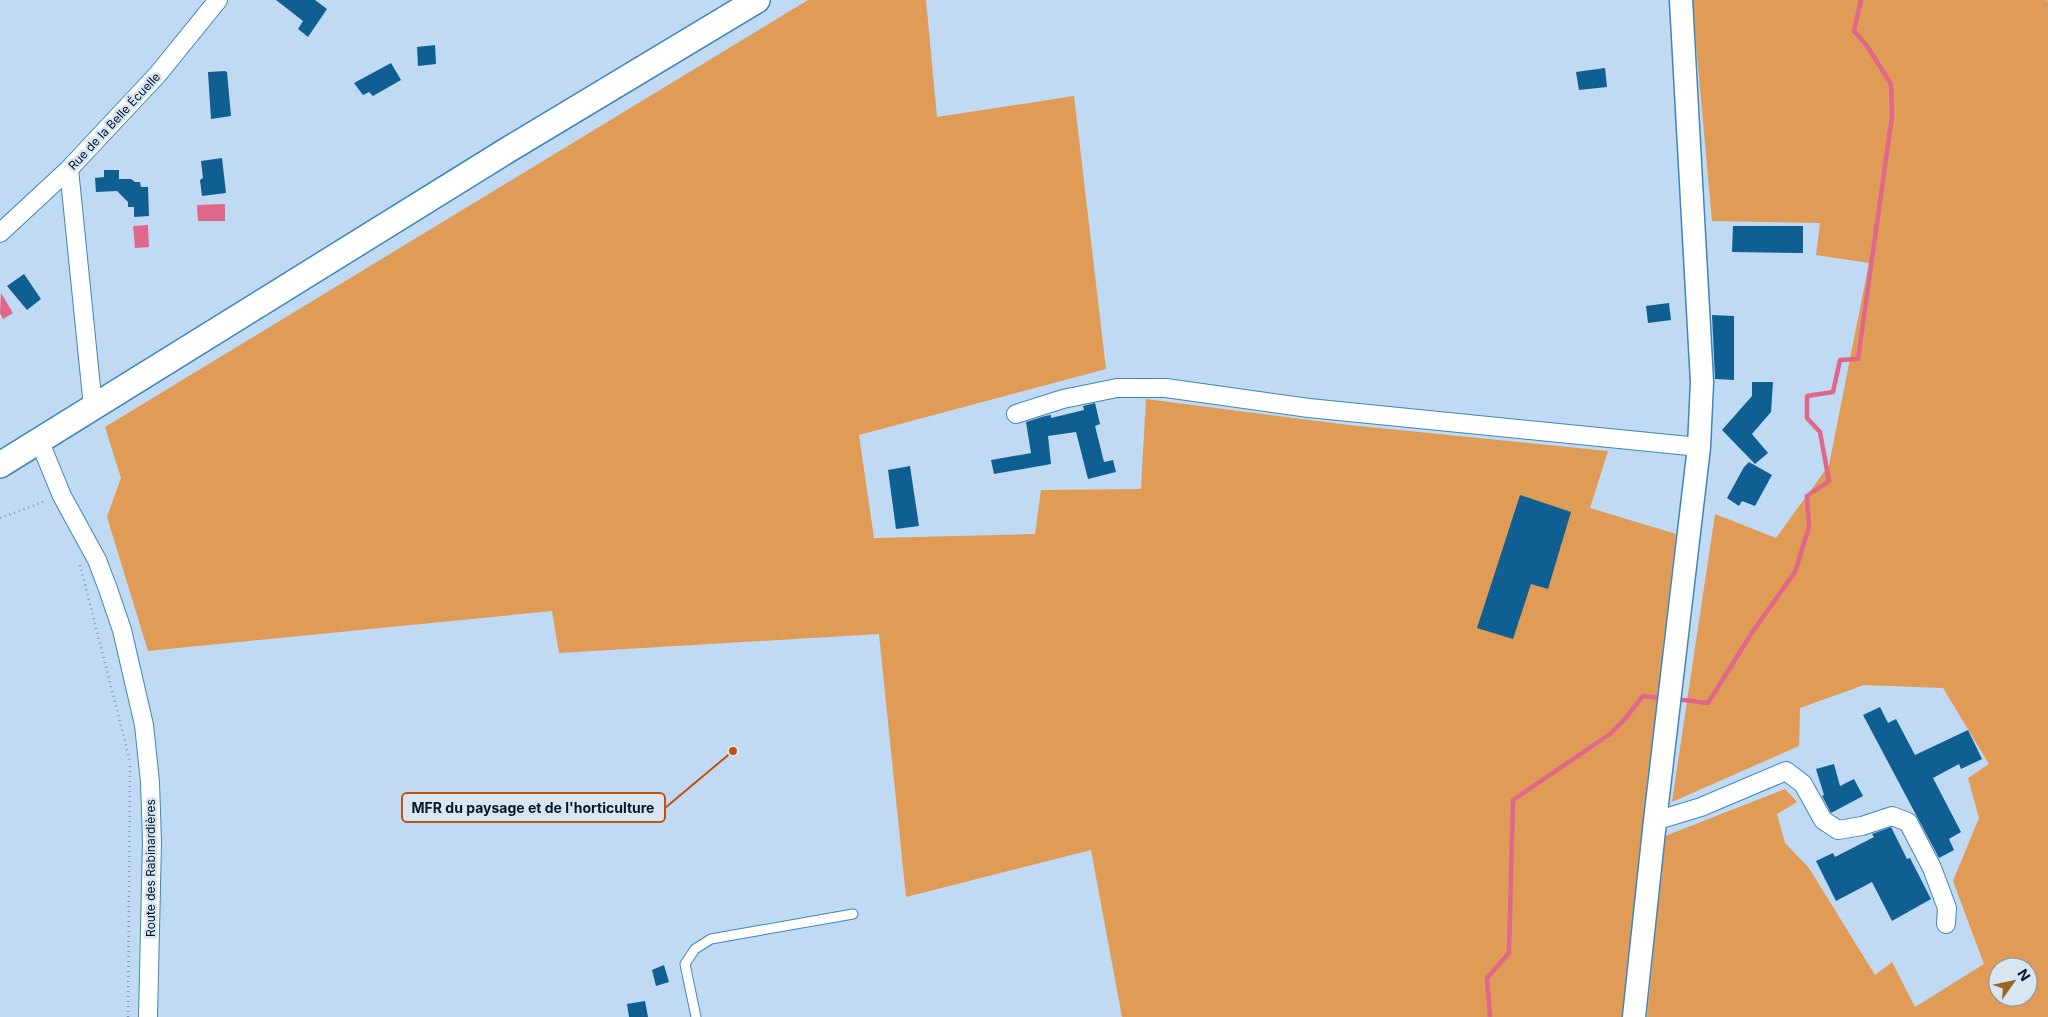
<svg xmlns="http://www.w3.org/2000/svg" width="2048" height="1017" viewBox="0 0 2048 1017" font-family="Inter,sans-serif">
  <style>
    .green { fill: #e09b57; fill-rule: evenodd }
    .water { fill: #df688a }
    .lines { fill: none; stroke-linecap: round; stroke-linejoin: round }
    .stream { stroke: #df688a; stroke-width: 4.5 }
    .building { fill: #0f5f93 }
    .service-casing { stroke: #3e86bc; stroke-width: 11 }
    .minor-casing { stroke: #3e86bc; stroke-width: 20 }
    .tertiary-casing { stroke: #3e86bc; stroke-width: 25 }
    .secondary-casing { stroke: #3e86bc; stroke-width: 28 }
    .path { stroke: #7e98af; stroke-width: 2.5; stroke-dasharray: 1 4; stroke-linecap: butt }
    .service { stroke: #fff; stroke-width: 9 }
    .minor { stroke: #fff; stroke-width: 18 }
    .tertiary { stroke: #fff; stroke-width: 22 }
    .secondary { stroke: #fff; stroke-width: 25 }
    .labels { text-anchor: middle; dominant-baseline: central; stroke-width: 5; stroke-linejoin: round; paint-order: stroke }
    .street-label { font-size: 12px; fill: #00172c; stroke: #d8e6f2 }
    .leader { fill: none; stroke: #c54f11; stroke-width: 2 }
    .callout-dot { fill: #c54f11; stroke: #d8e6f2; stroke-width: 2 }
    .callout { fill: #d8e6f2; stroke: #c54f11; stroke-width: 2 }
    .callout-label { font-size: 14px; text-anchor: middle; font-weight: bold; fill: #00172c }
  </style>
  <rect width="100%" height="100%" fill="#bfdaf2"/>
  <path class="green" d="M808 0H926L937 117 1074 96 1106 369 859 435 874 538 1035 534 1041 490 1141 489 1146 399 1349 425 1608 451 1590 508 1676 534 1622 1017H1122L1091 850 906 897 879 634 559 653 552 611 148 651 107 517 121 478 105 427Z
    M1692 0H2047L2048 2V1017H1647L1665 836 1785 789 1797 802 1777 814 1785 843 1809 868 1875 975 1892 962 1915 1007 1984 964 1953 881 1979 818 1968 778 1989 764 1943 688 1864 685 1800 708 1799 746 1672 802 1715 514 1776 538 1829 465 1869 263 1816 255 1820 223 1712 221ZM1998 967H2028V997H1998Z"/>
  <path class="water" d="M225 204V221H198L197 205Z
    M148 225 149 247 135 248 133 226Z
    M1 293 13 313 3 319 0 313Z"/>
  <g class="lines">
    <path class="stream" d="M1675 699 1708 703 1753 631 1795 572 1809 527 1807 496 1829 481 1820 432 1807 418V396L1833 392 1840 360 1858 359 1892 116 1891 84 1867 46 1854 31 1861 0
      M1490 1017 1487 978 1509 953 1513 800 1610 734 1624 720 1643 696 1662 698"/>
  </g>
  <path class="building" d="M276 0H315L327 9 308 37 298 29 303 21Z
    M435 45 436 64 418 66 417 47Z
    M391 63 401 80 373 96 369 92 363 95 354 83Z
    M1605 68 1607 87 1579 90 1576 72Z
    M225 71 227 72 231 116 211 119 208 72Z
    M222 158 226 193 202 196 200 180 203 178 201 161Z
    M104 170H119V179H131L135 182H140L141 187H148L149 216 134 217V207H128V202L117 191 96 192 95 178 104 177Z
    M1733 226H1803V253L1732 252Z
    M24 274 41 299 27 310 7 286Z
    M1669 303 1671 320 1648 323 1646 306Z
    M1712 315 1734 316V380L1715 379Z
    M1752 382H1773L1771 412 1752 434 1768 453 1755 464 1722 430 1752 396Z
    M1095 403 1100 424 1095 426 1104 462 1113 460 1116 472 1088 479 1076 432 1048 436 1051 464 994 474 991 460 1031 453 1026 422 1045 416 1051 415V418L1084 410 1083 406Z
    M1749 462 1772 475 1755 506 1742 501 1739 506 1727 498 1744 467Z
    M910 466 919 526 896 529 888 470Z
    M1520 495 1571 512 1548 589 1531 584 1513 639 1477 628Z
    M1880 707 1888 723 1896 719 1915 755 1968 730 1982 759 1961 769 1959 764 1933 778 1961 832 1949 839 1954 850 1939 858 1863 715Z
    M1834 764 1840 786 1854 779 1863 796 1831 813 1822 796 1824 795 1816 769Z
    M1891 827 1907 859 1910 858 1931 899 1892 921 1872 882 1836 901 1816 861 1833 853 1835 857 1874 837 1872 834Z
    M664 965 669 982 656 986 652 970Z
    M645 1001 648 1017H629L627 1004Z"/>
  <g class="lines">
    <defs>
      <path id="service" d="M696 1017 685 964 695 949 711 939 853 914"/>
      <path id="minor" d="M69 169 92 397 94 405
        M0 233 69 169 158 74 218 0
        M1016 414 1063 399 1117 388H1166L1309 408 1699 447
        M39 440 62 496 97 560 108 589 122 630 144 725 150 782 152 842 148 1017
        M1655 821 1701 807 1786 771 1803 784 1823 820 1838 830 1862 826 1892 816 1908 822 1932 868 1947 908 1946 924"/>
      <path id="tertiary" d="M1634 1017 1655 821 1699 447 1702 382 1681 0"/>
      <path id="secondary" d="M0 465 506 151 757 0"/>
    </defs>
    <use href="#service" class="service-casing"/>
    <use href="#minor" class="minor-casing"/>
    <use href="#tertiary" class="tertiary-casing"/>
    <use href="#secondary" class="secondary-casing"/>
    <path class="path" d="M0 518 46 501
      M80 565 130 761
      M128 1017 130 766"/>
    <use href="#service" class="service"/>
    <use href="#minor" class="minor"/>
    <use href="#tertiary" class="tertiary"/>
    <use href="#secondary" class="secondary"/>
  </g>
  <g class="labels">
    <g class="street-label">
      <text transform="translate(114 121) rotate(-47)">Rue de la Belle Écuelle</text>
      <text transform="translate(150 868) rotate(-90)">Route des Rabinardières</text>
    </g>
  </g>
  <path class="leader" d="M733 751L665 808"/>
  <circle class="callout-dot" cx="733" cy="751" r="5"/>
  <rect class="callout" x="402" y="793" width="263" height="29" rx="5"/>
  <g class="callout-label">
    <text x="533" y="813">MFR du paysage et de l'horticulture</text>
  </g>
  <g transform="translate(2013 982) rotate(57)"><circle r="24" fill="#d8e6f2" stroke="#8293a3"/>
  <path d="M0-4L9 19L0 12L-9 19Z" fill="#9f6424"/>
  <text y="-8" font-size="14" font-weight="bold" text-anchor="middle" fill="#00172c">N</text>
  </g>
</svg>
